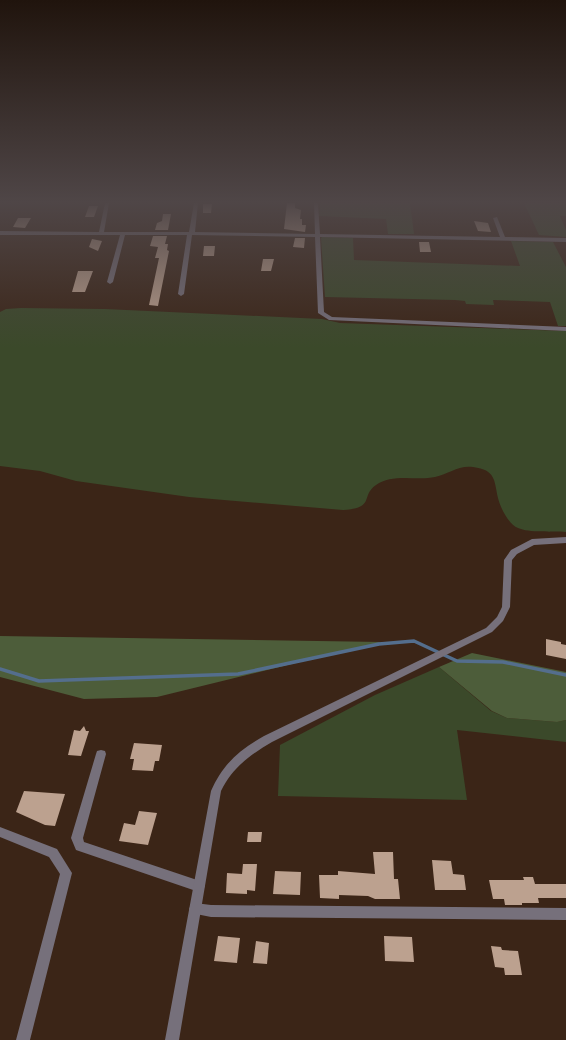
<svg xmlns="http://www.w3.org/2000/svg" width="566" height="1040" viewBox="0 0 566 1040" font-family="Arial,sans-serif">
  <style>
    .green { fill: #3b492a }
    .forest { fill: #4d5d3a }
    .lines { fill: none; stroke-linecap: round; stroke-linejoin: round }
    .stream { stroke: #546e8d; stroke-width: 3.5 }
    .building { fill: #bca18f }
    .minor { fill: #76707b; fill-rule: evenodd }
    .tertiary { fill: #76707b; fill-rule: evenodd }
  </style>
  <rect width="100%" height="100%" fill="#3b2517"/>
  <path class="green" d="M320 203H410L414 234H388L386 219 319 216Z
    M524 203H566V216H560L566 230V237L539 235Z
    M322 237 353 238 354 260 520 266 511 241 553 242 566 267V326H558L550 302 493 300 494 305 466 304 465 301 455 300 325 297 321 238Z
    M21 308 105 309 322 319 340 323 566 331V532C553 531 529 533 518 528 509 525 500 507 498 498 494 480 496 470 473 467 458 465 449 474 435 477 417 481 392 473 376 485 360 496 376 508 343 510L189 497 76 481 40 471 0 466V312L6 309Z
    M439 667 491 711 507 718 557 722 566 720V742L457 730 467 800 278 796 280 745 375 695Z"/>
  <path class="forest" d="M0 636 382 642 157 697 84 699 0 677Z
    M472 653 566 672V720L557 722 507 718 492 711 439 667Z"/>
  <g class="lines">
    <path class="stream" d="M0 669 39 681 238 674 379 644 414 641 457 661 503 662 566 675"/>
  </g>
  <path class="building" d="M287 203H295V208L301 210 300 219H302V225H306L305 232 284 229Z
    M203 204H212L211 213H203Z
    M89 206H98L94 217H85Z
    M163 214H171L168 230H155L157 223 162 221Z
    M18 218H31L25 228 13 227Z
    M474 221 488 223 491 232 478 231Z
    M153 236H167L165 244H168L167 250 169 251 158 306 149 305 159 258H155L158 247 150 246Z
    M295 238H305L304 248 293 247Z
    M92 239 102 241 98 251 89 247Z
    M419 242H429L431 252H420Z
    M204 246H215L214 256H203Z
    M263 259H274L271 271H261Z
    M78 271H93L85 292H72Z
    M546 639 561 642V644L566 645V659L546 655Z
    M84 726 86 731H89L81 756 68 755 74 730 80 731Z
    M134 743 162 745 159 761H155L153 771 132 770 134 759H130Z
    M24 791 65 794 55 826 45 825 16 812Z
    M139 811 157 813 148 845 119 841 124 823 135 825Z
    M248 832H262L261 842H247Z
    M373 852H393L394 879H398L400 899H375L368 896 339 895V899L320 898 319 875H338V871L375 874Z
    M432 860 451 861 453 874 464 875 466 890H435Z
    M243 864H257L255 891 247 890V894L226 893 227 873 242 874Z
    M275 871 301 872 300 895 273 894Z
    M523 877H533L535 884H566V898H538L539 903H522V905H505L504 899H493L489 880H524Z
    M218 936 240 938 237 963 214 961Z
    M384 936 412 937 414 962 385 961Z
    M256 941 269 943 267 964 253 963Z
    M491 946 501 947 502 950 518 951 522 975H505L504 968 495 967Z"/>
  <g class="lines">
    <path class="minor" d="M105 203H109L104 232H189L194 203H198L195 232 315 234 314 203H318L320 234 500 237 493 218 497 217 505 237 566 238V242L320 237 324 312 332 317 566 327V331L329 320 318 313 315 237 192 235 184 294 181 296 178 294 187 235H125L113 282 110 284 107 282 120 235H0V231L99 232Z
      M101 750 105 751 106 754 83 838 84 842 203 882 205 886 203 890 199 892 76 850 71 838 96 754 97 751Z
      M0 827 57 849 72 873 30 1040H16L60 874 49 857 0 837Z
      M195 903 211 905 566 908V920L211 917 191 913 189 909 191 905Z"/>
    <path class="tertiary" d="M566 537V543L534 545 517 554 512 560 510 607 503 621 492 632 272 742C251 754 232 768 221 791L179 1040H165L211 791C223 764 239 750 264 736L486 628 497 617 502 607 504 560 511 550 532 539Z"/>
  </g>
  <linearGradient id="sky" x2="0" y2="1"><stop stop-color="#20140d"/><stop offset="0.58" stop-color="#4f4647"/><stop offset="1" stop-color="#4f4647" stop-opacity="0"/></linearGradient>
  <rect width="566" height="348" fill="url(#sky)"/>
</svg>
